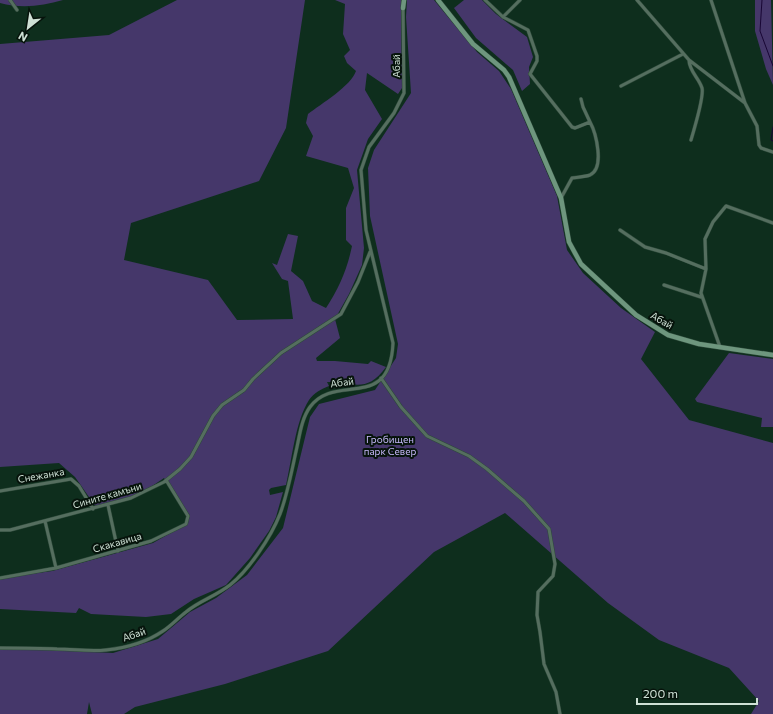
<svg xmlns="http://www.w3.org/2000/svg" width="773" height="714" viewBox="0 0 773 714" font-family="Commissioner,sans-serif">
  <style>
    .green { fill: #45376a }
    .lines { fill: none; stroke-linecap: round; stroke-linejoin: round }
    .stream { stroke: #180634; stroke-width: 1 }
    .street-casing { stroke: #2d4a3a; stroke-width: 4 }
    .secondary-casing { stroke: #2d4a3a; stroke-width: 5.5 }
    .street { stroke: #556e5f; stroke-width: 3 }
    .secondary { stroke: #6e967e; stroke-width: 4.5 }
    .labels { text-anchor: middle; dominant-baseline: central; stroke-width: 4; stroke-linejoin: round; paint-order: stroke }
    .street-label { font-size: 10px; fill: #cee0d5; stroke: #06130b }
    .park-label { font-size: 10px; fill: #c4b6f7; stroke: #06130b }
  </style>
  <rect width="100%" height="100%" fill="#0e2e1d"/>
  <path class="green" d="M0 0H63C42 6 22 9 0 3Z
    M177 0H305L286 128 259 181 131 223 124 260 208 280 237 320 293 319 288 281 282 279 272 263 277 265 288 234 298 236 291 271 303 281 312 301 326 308C339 288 347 270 352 246L346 240V208L354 188 348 168 306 156 313 136 306 123 308 114C321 104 351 86 356 71L347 63 344 56 350 50 343 34 345 4 335 0H401L402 88 398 94 367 73 365 90 382 119 368 139 357 170 364 248 362 265 349 294 335 319 340 338 316 358 317 361H335L368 364 371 361 386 367C367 394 353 382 327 382L329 386C321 389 314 393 309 400 295 422 292 460 286 485L271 488 269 490 270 495 283 492 276 517 269 531 250 558 226 585 194 599 171 614 146 617 91 614 79 608 76 613 0 609V578L52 571 153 543 186 524 188 516 164 478 139 495 96 507 75 477 59 463 0 467V44L109 35Z
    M407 0H434L477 52 499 71 511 89 557 196 567 250 583 273 621 308 655 332 641 359 689 420 773 443V714H751L759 701 729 668 659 640 608 603 505 513 434 552 328 651 225 684 135 707 124 714H92L89 702 87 714H0V647L113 653 158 639 190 612 216 598 247 575 283 528 310 417 319 404 375 390 396 358 398 344 370 216 368 168 374 150 411 93 406 17Z
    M464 0H482L496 14 527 37 533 57 529 67 530 84 522 91 513 70 476 38 454 8Z
    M755 0H771L773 85 766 69 755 31Z
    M729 353 773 359V427H761L762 418 697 402 695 399Z"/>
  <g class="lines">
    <path class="stream" d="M762 0 760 31 773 66
      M773 127 771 140 773 141"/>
    <defs>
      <path id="street" d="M10 0 17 10
        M485 0 503 17 528 30 537 56V61L530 74 572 127 575 128 590 122C596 133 605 168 590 175 585 177 577 177 572 178L561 198
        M637 0 689 60 745 103
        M711 0 745 103 757 126 759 145 761 148 773 152
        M503 17 520 0
        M689 60C689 71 699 78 702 88 704 96 694 130 691 140
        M621 86 683 54
        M581 99 583 107 590 122
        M620 230 645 247 666 253 706 269
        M664 285 701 297
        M720 347 701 293 706 269 705 239 713 222 726 206 773 223
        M381 378 401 407 427 436 469 456 487 469 524 501 549 529 555 564 553 576 538 592 537 615 540 632 544 664 556 692 560 714
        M0 491 71 479 79 486 93 509
        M108 505 118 551
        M45 521 56 568
        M0 530H10L131 498 164 482 180 469 191 457 213 416 222 405 244 390 253 379 281 353 341 314 358 282 370 252
        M0 578 56 568 151 541 186 524 188 516 166 480
        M0 648C19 648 38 648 57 649 73 649 90 652 106 650 125 648 147 642 163 631 171 626 178 618 186 612 199 601 216 596 230 585 249 570 271 537 280 514 288 493 292 469 297 447 300 433 302 418 310 407 335 372 390 413 393 343L366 230 361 170 369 147 394 113 404 93 403 8"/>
      <path id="secondary" d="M438 0 473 44 504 70 509 77 561 198 569 242 581 264 636 315 668 335 699 344 773 355
        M403 8 404 0"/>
    </defs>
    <use href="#street" class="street-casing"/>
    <use href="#secondary" class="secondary-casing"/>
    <use href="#street" class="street"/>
    <use href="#secondary" class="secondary"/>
  </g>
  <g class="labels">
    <g class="street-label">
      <text transform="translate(396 66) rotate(-90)">Абай</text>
      <text transform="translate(662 320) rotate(30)">Абай</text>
      <text transform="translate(342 382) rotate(-7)">Абай</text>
      <text transform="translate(41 475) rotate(-10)">Снежанка</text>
      <text transform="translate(107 495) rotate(-16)">Сините камъни</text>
      <text transform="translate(117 542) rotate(-16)">Скакавица</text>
      <text transform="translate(134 634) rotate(-18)">Абай</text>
    </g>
    <g class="park-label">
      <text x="390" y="439">Гробищен<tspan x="390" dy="12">парк Север</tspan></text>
    </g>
  </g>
  <g transform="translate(28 28) rotate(210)" stroke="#06130b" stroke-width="3" paint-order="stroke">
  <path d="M0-3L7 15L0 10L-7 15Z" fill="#cee0d5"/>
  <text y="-6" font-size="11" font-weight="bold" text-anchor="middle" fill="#cee0d5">N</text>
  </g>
  <path d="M637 698v6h120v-6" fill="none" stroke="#cee0d5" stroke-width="2"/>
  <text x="643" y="698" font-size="12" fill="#cee0d5" stroke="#06130b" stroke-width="3" paint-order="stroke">200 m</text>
</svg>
